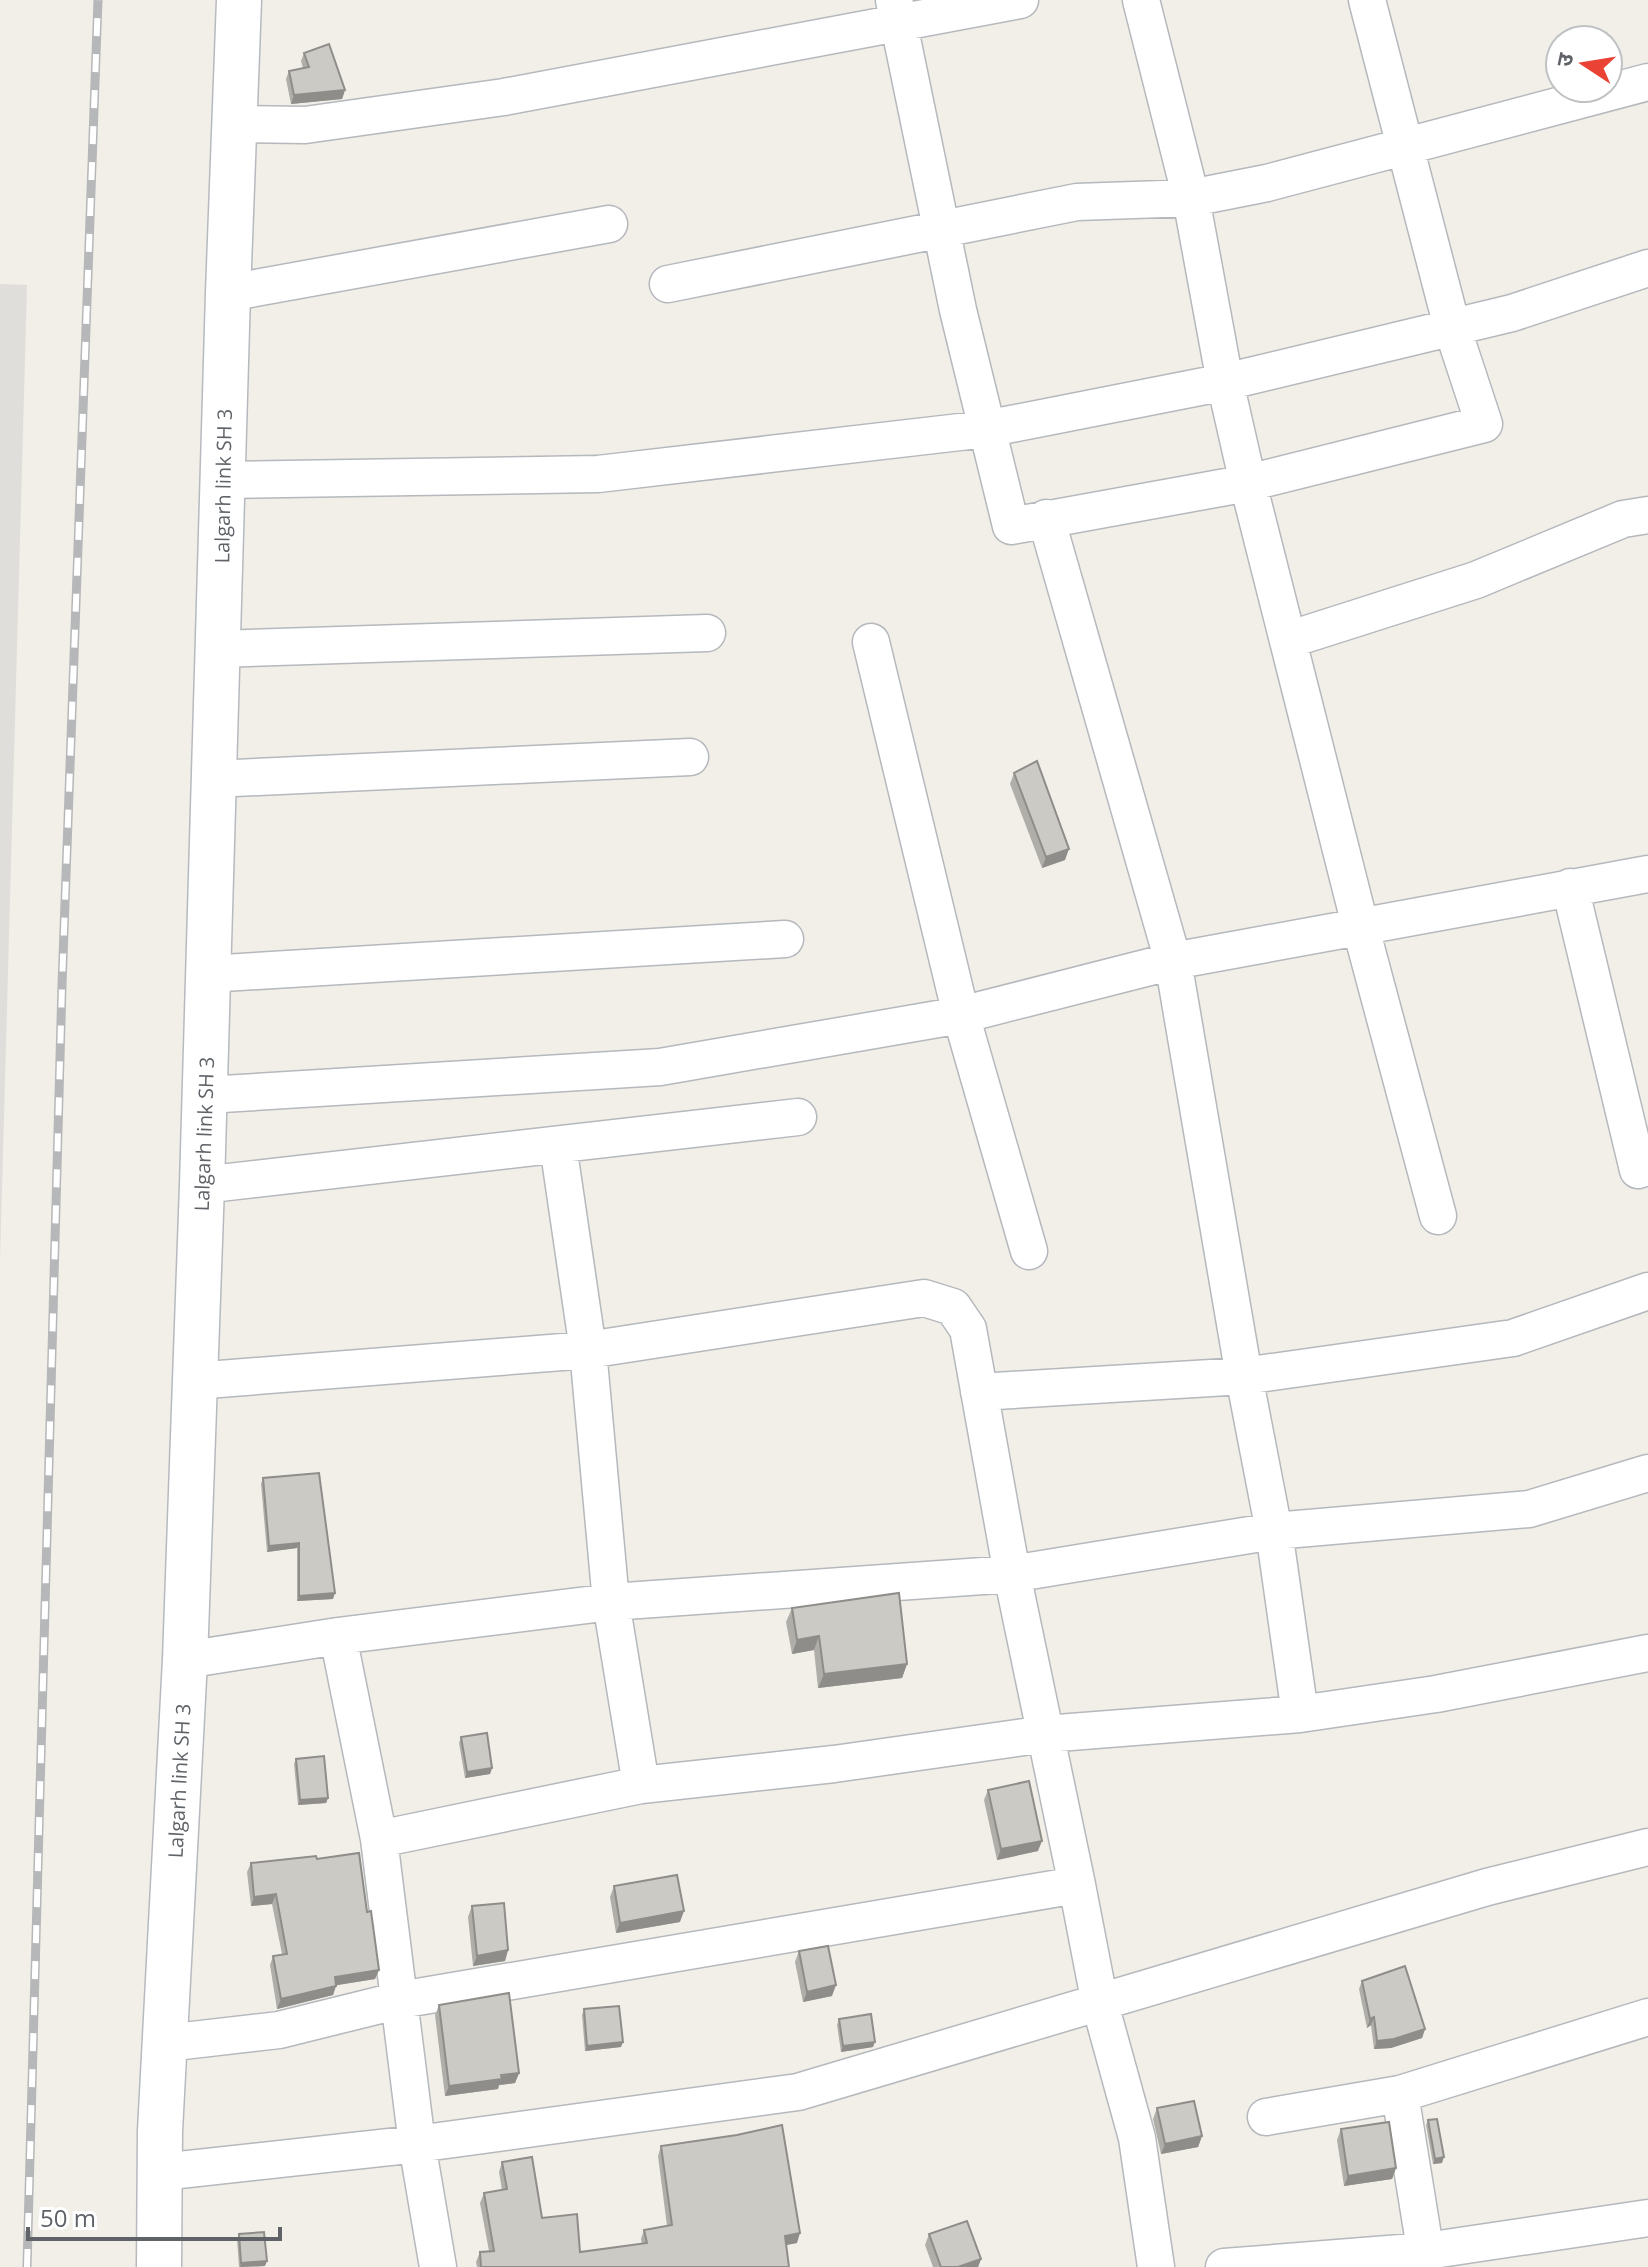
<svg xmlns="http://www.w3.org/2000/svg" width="1648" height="2267" viewBox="0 0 1648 2267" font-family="'Open Sans','Noto Sans Devanagari',sans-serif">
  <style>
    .industrial { fill: #e0deda }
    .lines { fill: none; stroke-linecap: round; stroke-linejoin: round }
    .street-casing { stroke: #b5b8bc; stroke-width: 39 }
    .secondary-casing { stroke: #b6babf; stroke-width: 47 }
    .street { stroke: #fff; stroke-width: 36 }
    .secondary { stroke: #fff; stroke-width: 44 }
    .rail-casing { stroke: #b6b7b8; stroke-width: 9 }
    .rail { stroke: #fff; stroke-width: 6; stroke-dasharray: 18; stroke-linecap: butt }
    .wall { fill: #afaea9 }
    .shaded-wall { fill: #8f8d8a }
    .building { fill: #cccac5; stroke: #8f8d8a; stroke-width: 2 }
    .labels { text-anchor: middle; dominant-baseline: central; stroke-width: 6; stroke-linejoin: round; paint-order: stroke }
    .street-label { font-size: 20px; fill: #5f6368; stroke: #fff }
  </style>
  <rect width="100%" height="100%" fill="#f1efe8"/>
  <path class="industrial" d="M0 284 27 285 0 1262Z"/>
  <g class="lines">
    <defs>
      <path id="street" d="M894 0 958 310 1011 526 1248 483 1484 424 1452 327 1367 0
        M1141 0 1191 198 1225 382 1248 483 1360 925 1438 1216
        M236 124 305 125 504 97 1020 0
        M668 284 1077 202 1191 198 1267 183 1648 82
        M228 293 609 224
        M224 480 598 474 986 429 1225 382 1512 313 1648 268
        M1046 518 1173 961 1244 1376 1274 1531 1300 1714
        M1288 640 1476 580 1623 519 1648 515
        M871 642 961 1015 1029 1251
        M219 649 707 633
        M213 779 690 757
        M1570 887 1638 1170 1648 1167
        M207 974 785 939
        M206 1095 660 1067 961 1015 1173 961 1648 874
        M202 1185 798 1117
        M194 1381 588 1350 924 1298 953 1307 968 1329 1012 1574 1077 1885 1100 2004 1137 2138 1156 2267
        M979 1392 1244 1376 1513 1338 1648 1291
        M338 1636 379 1839 417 2144 438 2267
        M185 1660 338 1636 611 1602 1012 1574 1274 1531 1529 1509 1648 1473
        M641 1785 834 1764 1045 1734 1300 1714 1436 1694 1648 1653
        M379 1839 641 1785 611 1602 588 1350 558 1145
        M166 2043 279 2030 400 2000 1077 1885
        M1400 2094 1428 2267
        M1266 2117 1400 2094 1648 2017
        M161 2172 417 2144 798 2092 1487 1887 1648 1847
        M1224 2267 1426 2251 1648 2218"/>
      <path id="secondary" d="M159 2267 160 2131 185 1660 202 1185 228 293 239 0"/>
    </defs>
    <use href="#street" class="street-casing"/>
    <use href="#secondary" class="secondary-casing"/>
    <use href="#street" class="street"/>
    <use href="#secondary" class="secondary"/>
    <defs>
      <path id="rail" d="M27 2267 62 985 98 0"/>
    </defs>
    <use href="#rail" class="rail-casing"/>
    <use href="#rail" class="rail"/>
  </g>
  <path class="wall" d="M304 53 345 90 342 99 291 104 286 79 289 71 303 68 301 61Z
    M1014 773 1065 860 1042 868 1010 784Z
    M263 1478 333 1599 297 1601V1548L267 1552 261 1484Z
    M792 1608 907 1664 902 1678 818 1688 814 1650 792 1654 786 1622Z
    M461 1737 492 1768 490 1774 465 1778 459 1743Z
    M296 1759 328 1798 326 1803 298 1805 294 1764Z
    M988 1790 1038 1851 997 1860 984 1800Z
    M317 1859 367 1912 379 1970 375 1979 336 1985 333 1995 277 2009 270 1965 273 1956 282 1954 272 1904 251 1906 247 1872 251 1863Z
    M614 1886 680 1922 616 1933 610 1897Z
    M472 1906 508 1950 505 1961 473 1966 468 1917Z
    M799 1951 832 1996 803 2002 795 1962Z
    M1362 1981 1425 2029 1422 2038 1391 2048 1374 2049 1371 2025 1367 2028 1359 1989Z
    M439 2005 519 2073 515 2083 499 2085 498 2089 445 2096 435 2015Z
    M584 2009 621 2047 585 2051 582 2015Z
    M839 2019 873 2047 841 2052 837 2025Z
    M1157 2108 1202 2136 1198 2147 1161 2154 1153 2119Z
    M1428 2120 1442 2163 1433 2164 1426 2125Z
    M1341 2129 1396 2168 1392 2179 1344 2186 1337 2140Z
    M661 2146 797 2243 786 2245 789 2267H477L476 2262 480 2252 489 2251 480 2203 484 2193 502 2190 499 2172 502 2162 542 2218 580 2252 642 2244 641 2239 644 2230 667 2226 658 2156Z
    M239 2234 265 2266 239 2267 237 2239Z
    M929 2234 981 2259 978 2267H933L925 2245Z"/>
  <path class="shaded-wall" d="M345 90 342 99 291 104 294 95Z
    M1069 849 1065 860 1042 868 1046 857Z
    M299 1543 297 1548 267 1552 269 1546Z
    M335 1593 333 1599 297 1601 299 1596Z
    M819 1636 814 1650 792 1654 797 1640Z
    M907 1664 902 1678 818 1688 824 1674Z
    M492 1768 490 1774 465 1778 467 1772Z
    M328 1798 326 1803 298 1805 300 1800Z
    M1042 1841 1038 1851 997 1860 1001 1849Z
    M276 1894 272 1904 251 1906 254 1897Z
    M684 1911 680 1922 616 1933 620 1923Z
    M508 1950 505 1961 473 1966 477 1956Z
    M379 1970 375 1979 332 1986 335 1977Z
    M836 1985 832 1996 803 2002 807 1992Z
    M336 1986 333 1995 277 2009 281 1999Z
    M1374 2017 1371 2025 1367 2028 1370 2019Z
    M1425 2029 1422 2038 1391 2048 1374 2049 1377 2041Z
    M623 2042 621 2047 585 2051 587 2046Z
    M875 2042 873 2047 841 2052 843 2046Z
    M519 2073 515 2083 499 2085 498 2089 445 2096 449 2086Z
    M1202 2136 1198 2147 1161 2154 1165 2144Z
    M1444 2157 1442 2163 1433 2164 1435 2159Z
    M1396 2168 1392 2179 1344 2186 1348 2176Z
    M800 2233 797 2243 781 2246 785 2236Z
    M981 2259 978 2267H958Z
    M267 2261 265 2266 240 2267 241 2263Z"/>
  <path class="building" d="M329 44 345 90 294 95 289 71 309 67 304 53Z
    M1037 761 1069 849 1046 857 1014 773Z
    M319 1473 335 1593 299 1596V1543L269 1546 263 1478Z
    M899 1593 907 1664 824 1674 819 1636 797 1640 792 1608Z
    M487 1733 492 1768 467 1772 461 1737Z
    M324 1756 328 1798 300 1800 296 1759Z
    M1029 1781 1042 1841 1001 1849 988 1790Z
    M359 1853 367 1912 371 1911 379 1970 335 1977 336 1986 281 1999 273 1956 287 1954 276 1894 254 1897 251 1863 316 1856 317 1859Z
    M677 1875 684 1911 620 1923 614 1886Z
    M504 1903 508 1950 477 1956 472 1906Z
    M828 1946 836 1985 807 1992 799 1951Z
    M1405 1966 1425 2029 1394 2039 1377 2041 1374 2017 1370 2019 1362 1981Z
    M509 1993 519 2073 501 2075 502 2079 449 2086 439 2005Z
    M619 2006 623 2042 587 2046 584 2009Z
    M871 2014 875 2042 843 2046 839 2019Z
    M1194 2101 1202 2136 1165 2144 1157 2108Z
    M1437 2119 1444 2157 1435 2159 1428 2120Z
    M1389 2122 1396 2168 1348 2176 1341 2129Z
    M782 2125 800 2233 785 2236 789 2267H481L480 2252 494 2251 484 2193 507 2189 502 2162 532 2157 542 2218 577 2214 580 2252 647 2243 644 2230 672 2225 661 2146 737 2135Z
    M967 2221 981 2259 958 2267H941L929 2234Z
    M264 2232 267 2261 241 2263 239 2234Z"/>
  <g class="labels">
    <g class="street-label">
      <text transform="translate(223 486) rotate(-89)">Lalgarh link SH 3</text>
      <text transform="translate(204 1134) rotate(-88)">Lalgarh link SH 3</text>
      <text transform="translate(179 1781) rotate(-87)">Lalgarh link SH 3</text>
    </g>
  </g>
  <g transform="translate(1584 64) rotate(282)"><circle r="38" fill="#ffffff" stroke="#bfc1c3" stroke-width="2"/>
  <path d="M0-6L14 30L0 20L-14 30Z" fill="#ea4335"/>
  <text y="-12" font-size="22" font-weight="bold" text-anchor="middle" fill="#5f6368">उ</text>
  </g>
  <path d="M28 2227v12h252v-12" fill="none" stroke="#5f6368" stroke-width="4"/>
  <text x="40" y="2227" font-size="24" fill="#5f6368" stroke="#ffffff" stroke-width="6" paint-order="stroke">50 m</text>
</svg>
